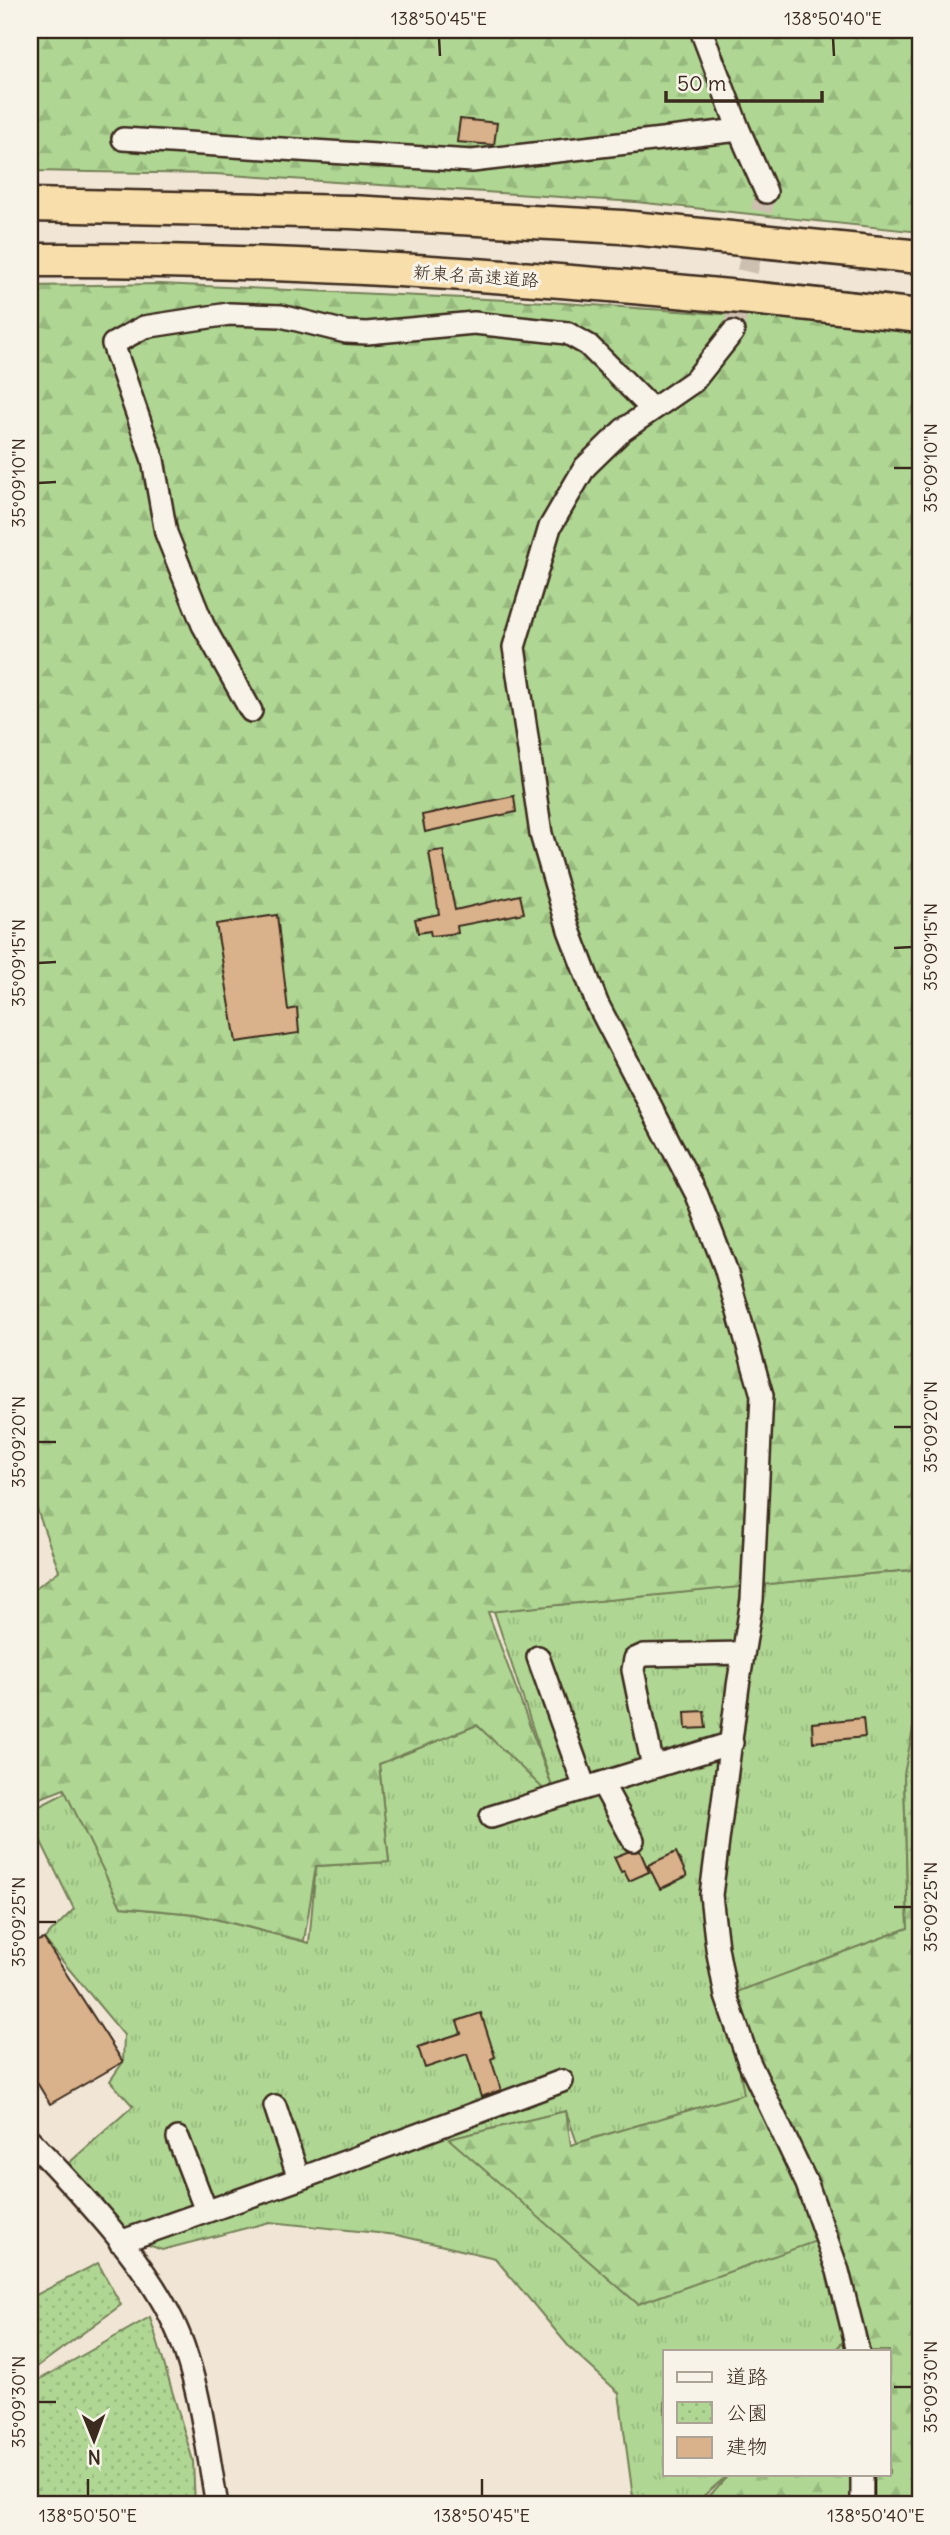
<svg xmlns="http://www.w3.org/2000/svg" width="950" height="2535" viewBox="0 0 950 2535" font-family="Delius,'Klee One',sans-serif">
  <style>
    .grass { fill: url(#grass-tufts); stroke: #758058; stroke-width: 2 }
    .forest { fill: url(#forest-firs); stroke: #758058; stroke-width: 2 }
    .park { fill: url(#park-dots); stroke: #758058; stroke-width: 2 }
    .building { fill: #d9b18a; stroke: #3b2a1e; stroke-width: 2 }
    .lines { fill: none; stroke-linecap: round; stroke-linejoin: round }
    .minor-tunnel { stroke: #cdc0b0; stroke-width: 21; stroke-dasharray: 21 10; stroke-linecap: butt }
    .minor-casing { stroke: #3b2a1e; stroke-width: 26 }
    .highway-casing { stroke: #3b2a1e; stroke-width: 37 }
    .minor { stroke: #f7f3e8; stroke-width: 21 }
    .highway { stroke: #f8deab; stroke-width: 32 }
    .ticks { fill: none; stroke: #3b2a1e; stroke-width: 2.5 }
    .labels { text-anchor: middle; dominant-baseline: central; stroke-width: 6; stroke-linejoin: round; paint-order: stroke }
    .street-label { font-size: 18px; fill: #3b2a1e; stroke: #f7f3e8 }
    .neatline { fill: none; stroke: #3b2a1e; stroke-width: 2.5 }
    .ticks-label { font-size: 18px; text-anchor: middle; fill: #3b2a1e }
  </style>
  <defs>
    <pattern id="grass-tufts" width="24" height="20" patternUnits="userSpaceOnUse" patternTransform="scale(1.75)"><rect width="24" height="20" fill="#afd793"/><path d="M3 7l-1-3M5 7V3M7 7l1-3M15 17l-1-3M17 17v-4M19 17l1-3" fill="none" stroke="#97b97e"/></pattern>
    <pattern id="forest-firs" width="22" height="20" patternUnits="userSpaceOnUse" patternTransform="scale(1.75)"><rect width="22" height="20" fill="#afd793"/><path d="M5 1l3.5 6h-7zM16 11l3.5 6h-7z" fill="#97b97e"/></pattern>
    <pattern id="park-dots" width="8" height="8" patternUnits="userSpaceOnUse" patternTransform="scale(1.75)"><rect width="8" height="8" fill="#afd793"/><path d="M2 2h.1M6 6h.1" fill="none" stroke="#97b97e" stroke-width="1.8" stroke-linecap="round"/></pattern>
  </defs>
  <rect width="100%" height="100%" fill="#f1e6d5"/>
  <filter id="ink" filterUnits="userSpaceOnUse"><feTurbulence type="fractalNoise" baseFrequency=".0143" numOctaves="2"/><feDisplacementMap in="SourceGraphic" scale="14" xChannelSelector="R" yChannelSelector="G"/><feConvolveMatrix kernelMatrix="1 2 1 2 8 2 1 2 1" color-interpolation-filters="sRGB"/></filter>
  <g filter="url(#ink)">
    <path class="grass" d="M920 1569V1699L904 1781 908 1928 738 1992 745 2094 577 2143 566 2111 450 2139 831 2236 857 2325 835 2351H665V2474H729L693 2505H634L619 2393 570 2348 495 2258 397 2235 270 2222 162 2250 124 2236 69 2163 133 2106 110 2081 123 2062 124 2035 44 1939 74 1909 30 1819V1811L71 1790 121 1907 195 1914 309 1943 316 1866 389 1862 379 1764 477 1725 555 1795 494 1611Z"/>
    <path class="forest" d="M30 30H920V232L636 202 215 174 30 171Z
      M160 284 549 302 881 325 920 334V1569L488 1612 558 1803 477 1725 379 1764 389 1862 316 1866 304 1941 195 1914 121 1907 64 1789 30 1802V1592L59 1571 30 1490V286Z
      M920 1694V2505H696L713 2492 729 2474H889V2351H835L857 2325 835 2263 839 2233 638 2304 449 2139 566 2111 571 2145 744 2094 726 1996 908 1928 904 1774Z"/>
    <path class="park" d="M98 2263 121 2305 30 2372V2298Z
      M150 2317 193 2461 195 2505H30V2385Z"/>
    <path class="building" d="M460 119 497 123 494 145 457 142Z
      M514 796 516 812 425 832 422 815Z
      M443 850 455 910 520 895 524 913 457 926 458 933 431 936 430 931 418 933 415 919 439 914 429 852Z
      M277 915 288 1010 297 1008 299 1033 236 1042 216 924Z
      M704 1711 706 1728 686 1729 685 1712Z
      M863 1718 865 1737 813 1742 812 1723Z
      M640 1851 649 1872 629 1881 624 1871 621 1872 614 1857 627 1852Z
      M676 1852 687 1876 660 1889 648 1865Z
      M44 1939 123 2062 50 2104 30 2071V1943Z
      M481 2013 495 2057 491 2059 501 2090 481 2097 467 2054 425 2068 418 2047 461 2033 457 2021Z"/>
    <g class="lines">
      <path class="minor-tunnel" d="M733 332 766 192"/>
      <defs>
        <path id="minor" d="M701 30 739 130 766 192
          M123 139 472 161 739 130
          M733 332 694 381 623 430 585 467 550 527 514 647 541 834 569 930 597 1003 697 1195 725 1267 762 1395 752 1600 738 1686 711 1895 717 1948 726 1996 749 2062 807 2184 838 2271 858 2351
          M251 711 203 625 166 533 153 460 113 344 144 327 229 314 281 316 346 332 367 333 474 323 567 333 588 345 652 409
          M538 1657 585 1788
          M653 1767 633 1670 635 1659 644 1655 743 1653
          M602 1783 633 1840
          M491 1817 732 1743
          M275 2106 299 2179
          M178 2138 206 2211
          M30 2140C86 2199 162 2276 186 2354 202 2402 208 2455 217 2505
          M120 2242 299 2179 562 2081
          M862 2505V2474"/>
        <path id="highway" d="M30 205 351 212 622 227 920 257
          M30 260C327 258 625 283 920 316"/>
      </defs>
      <use href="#minor" class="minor-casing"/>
      <use href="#highway" class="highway-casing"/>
      <use href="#minor" class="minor"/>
      <use href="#highway" class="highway"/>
    </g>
  </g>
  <path class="ticks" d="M439 38 440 56M833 38 834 56M894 468H912M38 483 56 482M894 948 912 947M38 963 56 962M894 1427H912M38 1442H56M894 1907H912M38 1922H56M894 2387H912M38 2402H56M88 2479V2496M482 2479V2496M876 2479V2496"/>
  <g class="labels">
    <g class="street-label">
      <text transform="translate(476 276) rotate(4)">新東名高速道路</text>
    </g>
  </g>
  <rect width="950" height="2535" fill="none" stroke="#f7f3e8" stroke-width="77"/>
  <rect x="663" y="2350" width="228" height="126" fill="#f7f3e8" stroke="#aca397" stroke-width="2"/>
  <rect x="677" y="2372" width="35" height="10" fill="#f7f3e8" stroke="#aca397" stroke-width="2"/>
  <text x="726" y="2384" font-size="21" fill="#3b2a1e">道路</text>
  <rect x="677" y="2402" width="35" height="21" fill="url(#park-dots)" stroke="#aca397" stroke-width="2"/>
  <text x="726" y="2420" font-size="21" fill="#3b2a1e">公園</text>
  <rect x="677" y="2437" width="35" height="21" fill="#d9b18a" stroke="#aca397" stroke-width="2"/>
  <text x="726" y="2454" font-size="21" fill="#3b2a1e">建物</text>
  <g transform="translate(94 2440) rotate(179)" stroke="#f7f3e8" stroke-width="5" paint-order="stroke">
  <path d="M0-5L12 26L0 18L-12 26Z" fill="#3b2a1e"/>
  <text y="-10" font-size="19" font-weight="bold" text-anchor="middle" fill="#3b2a1e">N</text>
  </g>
  <path d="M666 91v10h156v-10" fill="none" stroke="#3b2a1e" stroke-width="3.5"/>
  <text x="677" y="91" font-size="21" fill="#3b2a1e" stroke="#f7f3e8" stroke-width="5" paint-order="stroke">50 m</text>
  <rect x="38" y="38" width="874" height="2458" class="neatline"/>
  <g class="ticks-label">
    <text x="439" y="25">138°50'45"E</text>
    <text x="833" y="25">138°50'40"E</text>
    <text transform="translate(931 468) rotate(-90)" y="6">35°09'10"N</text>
    <text transform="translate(19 483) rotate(-90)" y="6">35°09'10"N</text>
    <text transform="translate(931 947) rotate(-90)" y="6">35°09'15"N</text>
    <text transform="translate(19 963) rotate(-90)" y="6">35°09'15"N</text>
    <text transform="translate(931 1427) rotate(-90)" y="6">35°09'20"N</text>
    <text transform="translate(19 1442) rotate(-90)" y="6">35°09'20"N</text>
    <text transform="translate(931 1907) rotate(-90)" y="6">35°09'25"N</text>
    <text transform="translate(19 1922) rotate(-90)" y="6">35°09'25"N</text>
    <text transform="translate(931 2387) rotate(-90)" y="6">35°09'30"N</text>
    <text transform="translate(19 2402) rotate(-90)" y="6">35°09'30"N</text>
    <text x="88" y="2522">138°50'50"E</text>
    <text x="482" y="2522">138°50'45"E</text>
    <text x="876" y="2522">138°50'40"E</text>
  </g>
</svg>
